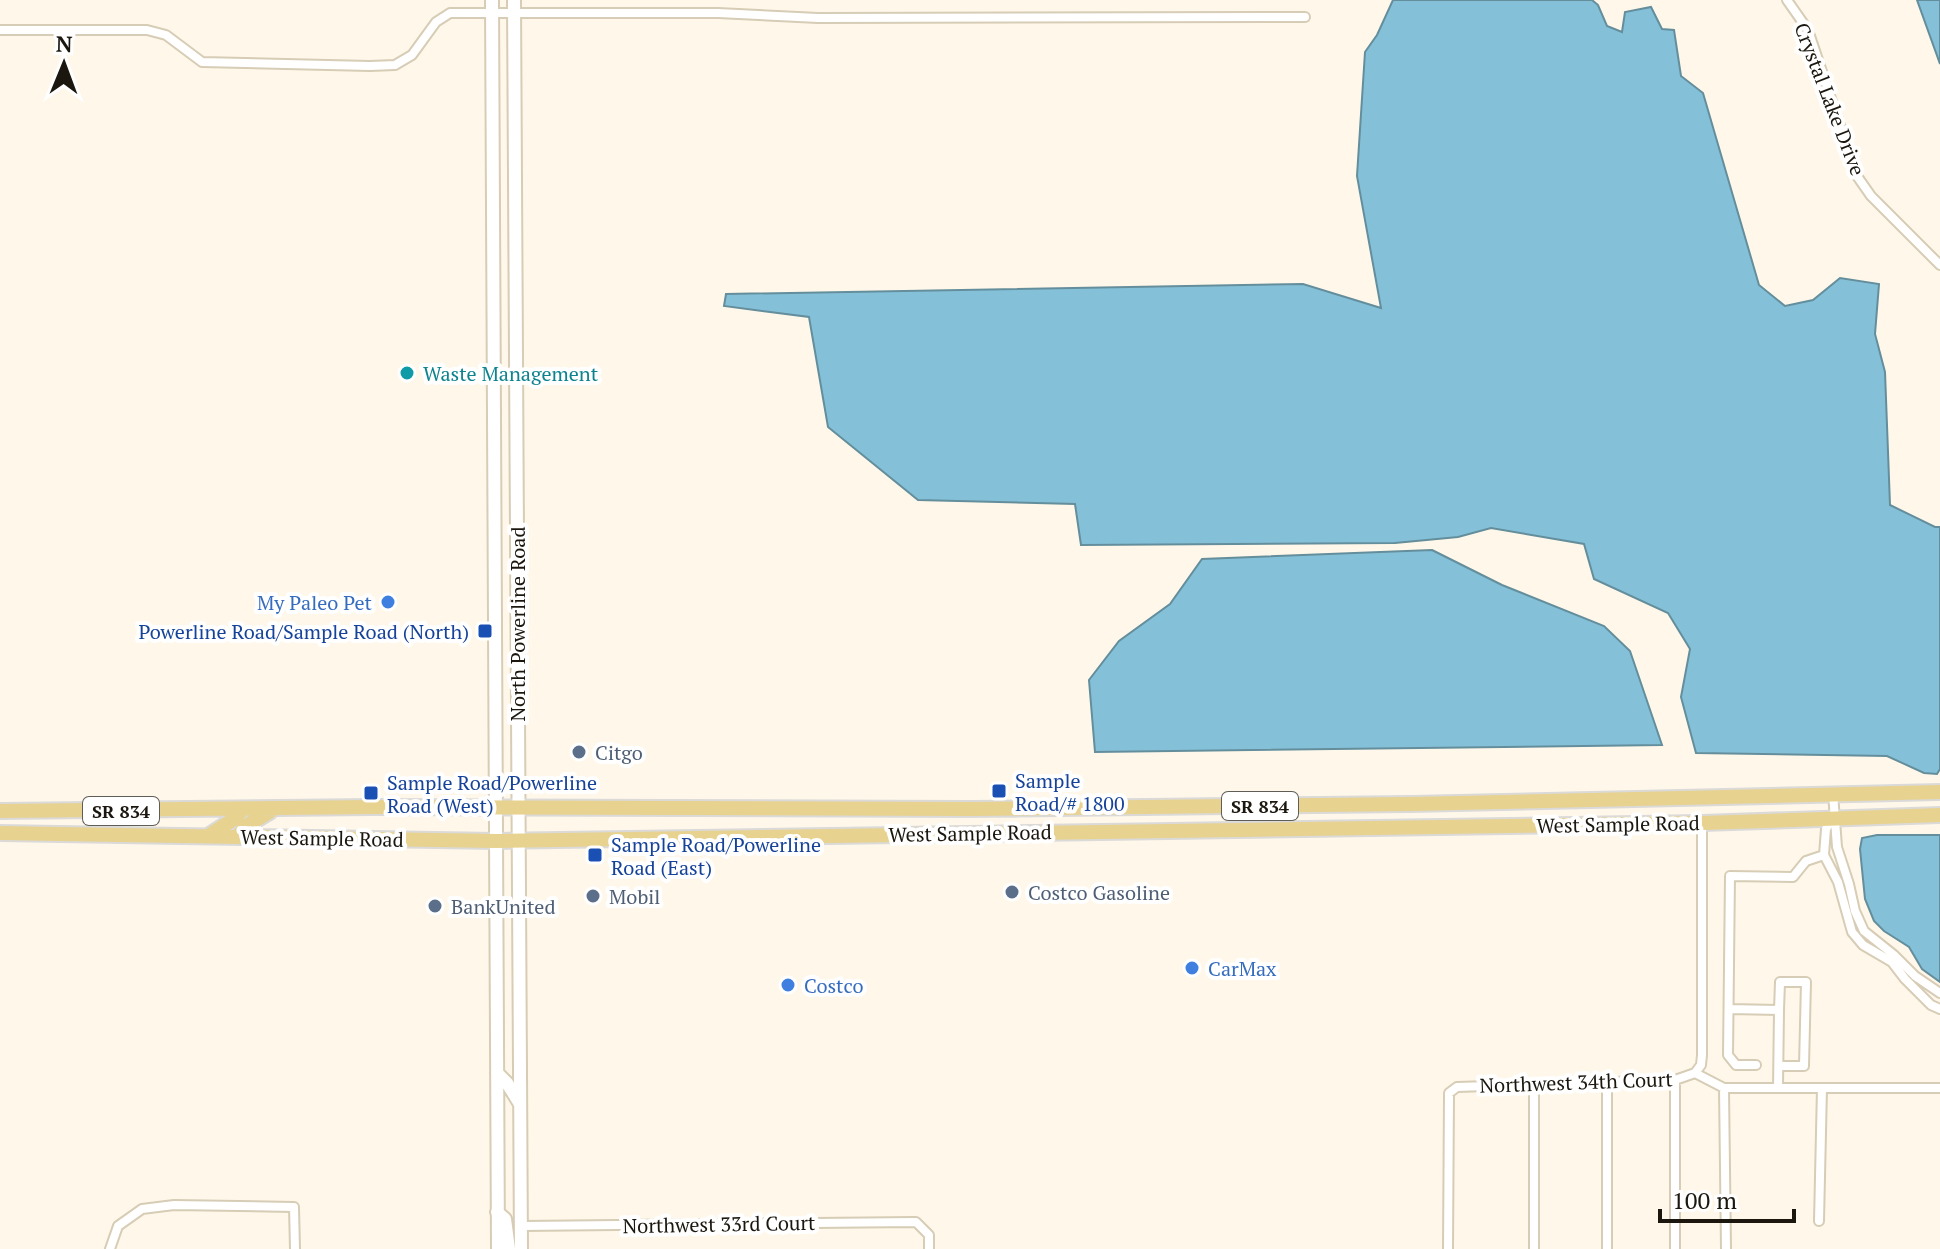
<svg xmlns="http://www.w3.org/2000/svg" width="1940" height="1249" viewBox="0 0 1940 1249" font-family="'PT Serif',serif">
  <style>
    .water { fill: #84c1d9; stroke: #648e9c; stroke-width: 2 }
    .lines { fill: none; stroke-linecap: round; stroke-linejoin: round }
    .street-casing { stroke: #d7ccb5; stroke-width: 12 }
    .secondary-casing { stroke: #d7ccb5; stroke-width: 16 }
    .primary-casing { stroke: #dbdad9; stroke-width: 18 }
    .street { stroke: #fff; stroke-width: 8 }
    .secondary { stroke: #fff; stroke-width: 12 }
    .primary { stroke: #e7d28f; stroke-width: 14 }
    .culture-dot { fill: #0f9aa8; stroke: #fff; stroke-width: 3 }
    .shop-dot { fill: #3f7fe0; stroke: #fff; stroke-width: 3 }
    .transit-dot { fill: #1a4fb4; stroke: #fff; stroke-width: 3 }
    .service-dot { fill: #5c6f8a; stroke: #fff; stroke-width: 3 }
    .labels { text-anchor: middle; dominant-baseline: central; stroke-width: 8; stroke-linejoin: round; paint-order: stroke }
    .shield { fill: #fff; stroke: #5f5d57; stroke-width: 2 }
    .shield-label { font-size: 18px; font-weight: bold; fill: #1b170f }
    .street-label { font-size: 20px; fill: #1b170f; stroke: #fff }
    .culture-label { font-size: 20px; fill: #0d838f; stroke: #fff; text-anchor: start }
    .shop-label { font-size: 20px; fill: #366cbe; stroke: #fff; text-anchor: start }
    .transit-label { font-size: 20px; fill: #164399; stroke: #fff; text-anchor: start }
    .service-label { font-size: 20px; fill: #4e5e75; stroke: #fff; text-anchor: start }
  </style>
  <rect width="100%" height="100%" fill="#fff8ea"/>
  <path class="water" d="M1393 0H1592L1598 5 1607 26 1622 32 1625 12 1651 7 1662 29 1674 30 1681 76 1703 93 1759 285 1785 306 1813 300 1840 278 1879 284 1875 334 1885 372 1890 505 1935 527H1940V769L1937 774 1924 773 1887 756 1696 753 1681 697 1690 649 1668 613 1594 579 1584 544 1491 528 1458 537 1395 543 1081 545 1075 504 918 500 828 427 809 317 724 306 726 294 1303 284 1381 308 1357 176 1365 52 1377 35Z
    M1917 0H1940V64Z
    M1432 550 1502 585 1604 626 1630 651 1662 745 1095 752 1089 680 1119 641 1170 604 1202 559Z
    M1877 835H1940V982L1922 969 1909 947 1884 931 1874 921 1865 899 1860 849 1862 838Z"/>
  <g class="lines">
    <defs>
      <path id="street" d="M1787 0 1808 30 1857 176 1871 196 1940 265
        M0 30H147L166 35 202 62 370 66 395 65 412 55 436 22 450 13H718L818 18 1305 17
        M1833 793 1837 847 1849 884 1855 911 1864 931 1894 955 1915 976 1940 993
        M1832 818 1826 829 1824 855 1838 882 1852 932 1863 945 1892 962 1905 979 1931 1005 1940 1009
        M1729 1009 1779 1010 1780 982H1806L1804 1066H1779
        M1756 1065H1736L1728 1055 1730 876 1793 877 1806 861 1824 855
        M1695 1073 1701 1065 1702 1055V823
        M1675 1080V1249
        M1534 1084V1249
        M1724 1088 1726 1249
        M1778 1088 1779 1010
        M1819 1221 1822 1088
        M521 1226 916 1222 929 1235V1249
        M110 1249 118 1226 142 1209 174 1205 294 1207 295 1249
        M1448 1249 1449 1093 1457 1087 1675 1080 1695 1073 1724 1088H1940
        M1607 1249V1083"/>
      <path id="secondary" d="M492 0 498 1249
        M514 0 521 1249
        M497 1073 507 1083 520 1104
        M497 1212 505 1219 509 1249"/>
      <path id="primary" d="M0 811 373 807 971 809 1411 804 1940 792
        M0 833 496 841 1702 823 1940 815
        M208 836 234 819 242 810
        M238 836 246 826 271 811"/>
    </defs>
    <use href="#street" class="street-casing"/>
    <use href="#secondary" class="secondary-casing"/>
    <use href="#primary" class="primary-casing"/>
    <use href="#street" class="street"/>
    <use href="#secondary" class="secondary"/>
    <use href="#primary" class="primary"/>
  </g>
  <circle class="culture-dot" cx="407" cy="373" r="8"/>
  <g class="shop-dot">
    <circle cx="388" cy="602" r="8"/>
    <circle cx="1192" cy="968" r="8"/>
    <circle cx="788" cy="985" r="8"/>
  </g>
  <g class="transit-dot">
    <rect x="477" y="623" width="16" height="16" rx="4"/>
    <rect x="991" y="783" width="16" height="16" rx="4"/>
    <rect x="363" y="785" width="16" height="16" rx="4"/>
    <rect x="587" y="847" width="16" height="16" rx="4"/>
  </g>
  <g class="service-dot">
    <circle cx="579" cy="752" r="8"/>
    <circle cx="1012" cy="892" r="8"/>
    <circle cx="593" cy="896" r="8"/>
    <circle cx="435" cy="906" r="8"/>
  </g>
  <g class="labels">
    <g class="shield">
      <rect x="1222" y="792" width="76" height="28" rx="6"/>
      <rect x="83" y="797" width="76" height="28" rx="6"/>
    </g>
    <g class="shield-label">
      <text x="1260" y="806">SR 834</text>
      <text x="121" y="811">SR 834</text>
    </g>
    <g class="street-label">
      <text transform="translate(1830 99) rotate(69)">Crystal Lake Drive</text>
      <text transform="translate(517 624) rotate(-90)">North Powerline Road</text>
      <text transform="translate(1618 824) rotate(-1)">West Sample Road</text>
      <text transform="translate(970 833) rotate(-1)">West Sample Road</text>
      <text transform="translate(322 838) rotate(1)">West Sample Road</text>
      <text transform="translate(1576 1082) rotate(-2)">Northwest 34th Court</text>
      <text transform="translate(719 1224) rotate(-1)">Northwest 33rd Court</text>
    </g>
    <g class="culture-label">
      <text x="423" y="373">Waste Management</text>
    </g>
    <g class="shop-label">
      <text x="372" y="602" text-anchor="end">My Paleo Pet</text>
      <text x="1208" y="968">CarMax</text>
      <text x="804" y="985">Costco</text>
    </g>
    <g class="transit-label">
      <text x="469" y="631" text-anchor="end">Powerline Road/Sample Road (North)</text>
      <text x="1015" y="780">Sample<tspan x="1015" dy="23">Road/# 1800</tspan></text>
      <text x="387" y="782">Sample Road/Powerline<tspan x="387" dy="23">Road (West)</tspan></text>
      <text x="611" y="844">Sample Road/Powerline<tspan x="611" dy="23">Road (East)</tspan></text>
    </g>
    <g class="service-label">
      <text x="595" y="752">Citgo</text>
      <text x="1028" y="892">Costco Gasoline</text>
      <text x="609" y="896">Mobil</text>
      <text x="451" y="906">BankUnited</text>
    </g>
  </g>
  <g transform="translate(64 64) rotate(1)" stroke="#ffffff" stroke-width="6" paint-order="stroke">
  <path d="M0-6L14 30L0 20L-14 30Z" fill="#1b170f"/>
  <text y="-12" font-size="22" font-weight="bold" text-anchor="middle" fill="#1b170f">N</text>
  </g>
  <path d="M1660 1209v12h134v-12" fill="none" stroke="#1b170f" stroke-width="4"/>
  <text x="1672" y="1209" font-size="24" fill="#1b170f" stroke="#ffffff" stroke-width="6" paint-order="stroke">100 m</text>
</svg>
